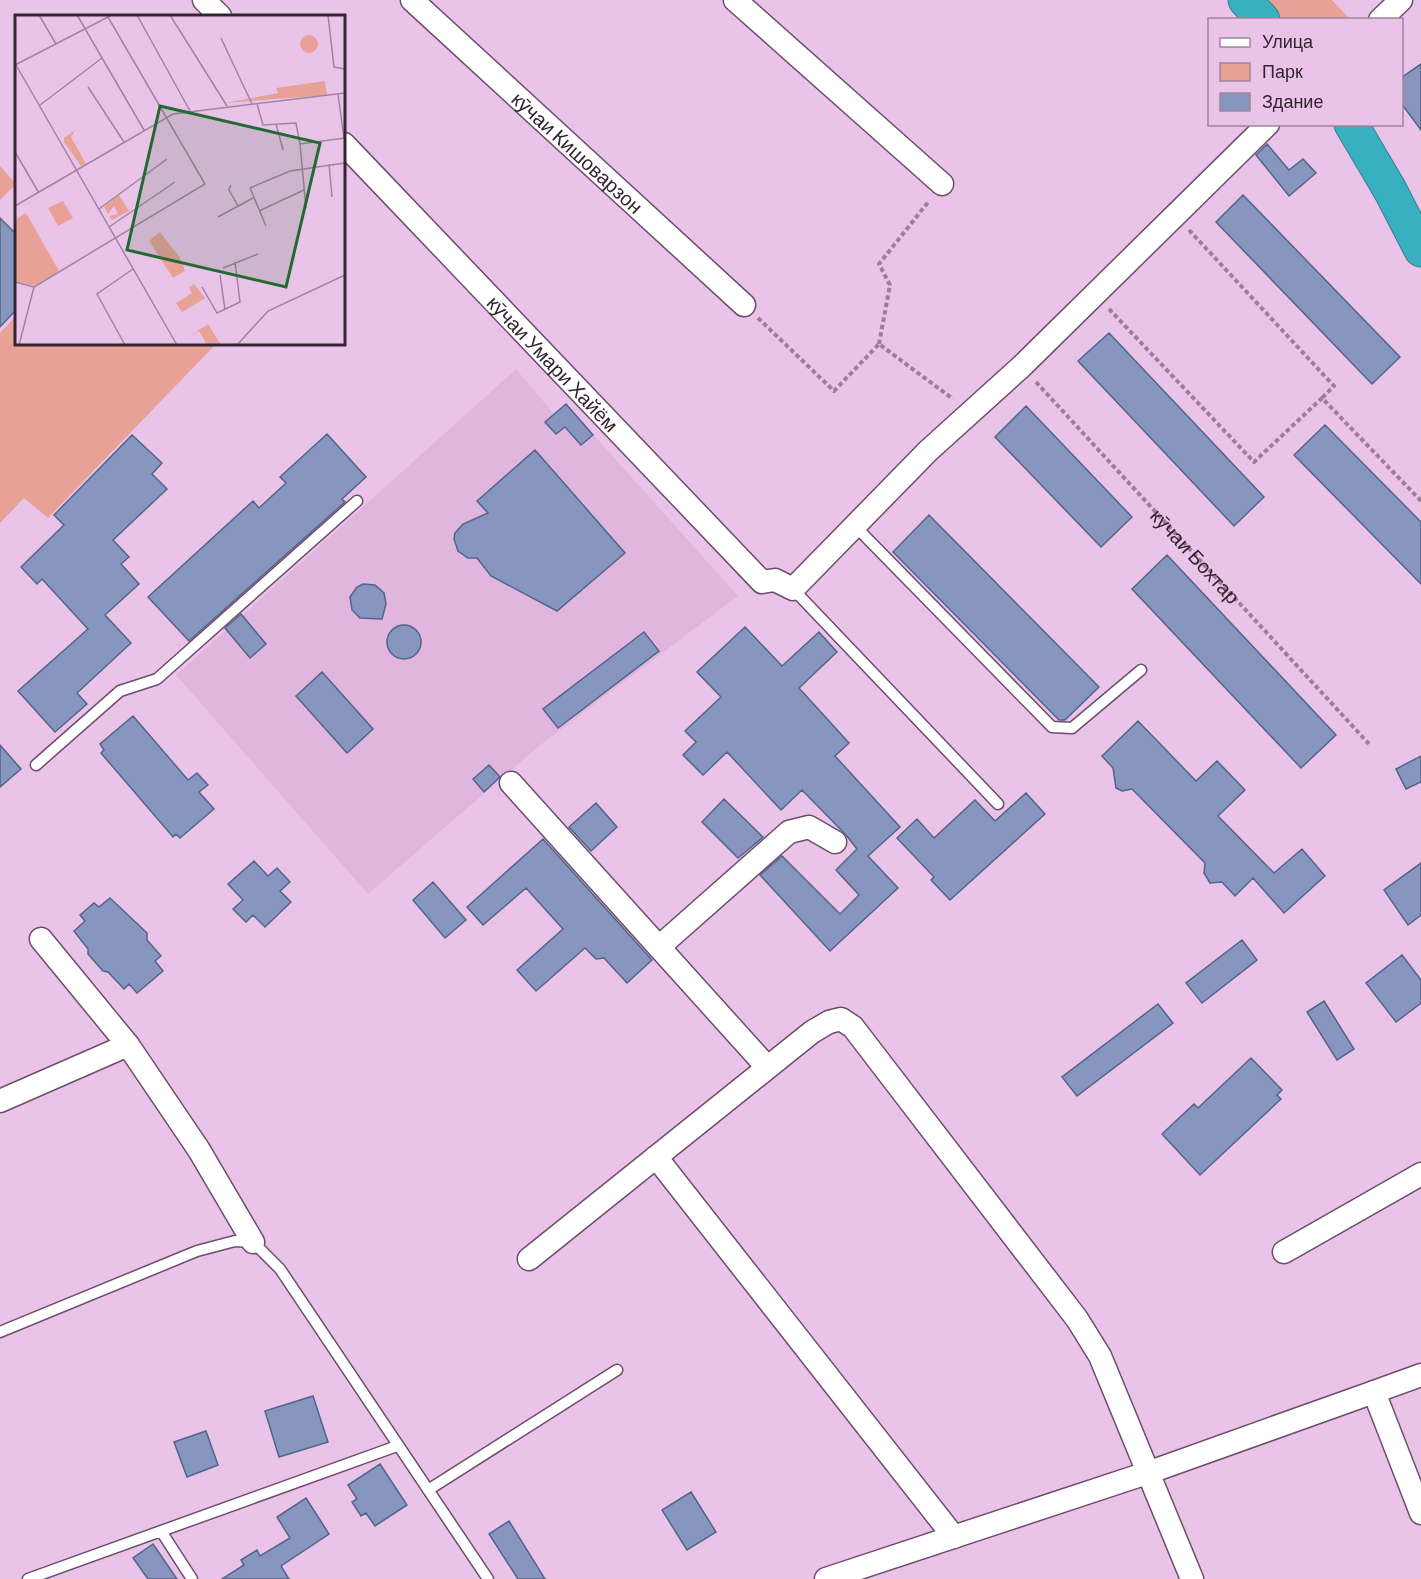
<svg xmlns="http://www.w3.org/2000/svg" width="1421" height="1579" viewBox="0 0 1421 1579" font-family="Barlow,sans-serif">
  <style>
    .built { fill: #e1b6de }
    .green { fill: #e8a197 }
    .building { fill: #8696bf; stroke: #546389; stroke-width: 1.5 }
    .lines { fill: none; stroke-linecap: round; stroke-linejoin: round }
    .lane-casing { stroke: #6d4d6c; stroke-width: 13 }
    .street-casing { stroke: #6d4d6c; stroke-width: 25 }
    .highway-casing { stroke: #377f8e; stroke-width: 35 }
    .path { stroke: #9b7f99; stroke-width: 4; stroke-dasharray: 4.5 3; stroke-linecap: butt }
    .lane { stroke: #fff; stroke-width: 10 }
    .street { stroke: #fff; stroke-width: 22 }
    .highway { stroke: #39b0c0; stroke-width: 33 }
    .labels { text-anchor: middle; dominant-baseline: central; stroke-width: 4.5; stroke-linejoin: round; paint-order: stroke }
    .street-label { font-size: 20px; fill: #322431; stroke: #eac4e8 }
    .inset-road { fill: none; stroke: #a0849f; stroke-width: 1.5 }
    .view { fill: #246833; fill-opacity: 0.15; stroke: #246833; stroke-width: 3 }
    .inset-edge { fill: none; stroke: #322431; stroke-width: 3 }
  </style>
  <rect width="100%" height="100%" fill="#eac4e8"/>
  <path class="built" d="M516 369 554 414 566 404 738 596 539 746 368 894 176 675Z"/>
  <path class="green" d="M1264 0H1332L1350 19H1282Z
    M0 166 16 184 0 200Z
    M16 316V344H216L48 518 24 498 0 523V333Z"/>
  <path class="building" d="M1421 64V130L1401 103V78Z
    M1267 144 1289 170 1303 159 1316 173 1289 196 1256 155Z
    M1243 195 1400 357 1372 384 1216 222Z
    M0 218 16 234V310L0 327Z
    M1109 333 1264 497 1234 526 1078 361Z
    M566 404 593 435 581 445 565 427 556 434 545 422Z
    M1026 406 1132 517 1101 547 995 437Z
    M1325 425 1421 522V584L1294 455Z
    M327 434 366 477 342 499 345 502 189 641 148 597 253 501 259 508 286 483 280 477Z
    M132 435 162 463 152 474 167 489 113 540 129 557 121 564 139 584 105 615 131 643 77 693 87 704 55 732 18 691 88 629 42 579 37 584 21 567 64 525 54 515Z
    M535 450 625 553 557 611 491 576 477 558H468L458 551 454 539 455 533 463 524 488 513 477 501Z
    M929 515 1099 687 1065 720H1059L893 552Z
    M1167 555 1336 735 1301 768 1132 589Z
    M363 584 375 585 384 593 386 604 382 619 360 618 352 610 350 597 357 587Z
    M241 614 266 644 250 658 225 628Z
    M387 642a17 17 0 1 1 34 0a17 17 0 1 1-34 0Z
    M745 627 782 666 819 632 837 652 799 688 849 743 835 756 900 827 868 856 898 888 830 951 760 875 782 856 840 914 859 895 836 870 857 849 846 835 802 790 781 810 727 752 703 775 683 755 696 742 685 731 721 697 697 672Z
    M644 632 659 651 558 728 543 709Z
    M322 672 373 729 347 753 296 696Z
    M133 716 188 780 197 773 208 785 199 792 214 809 180 838 176 834 173 837 101 753 104 750 100 744Z
    M1138 721 1196 781 1217 761 1245 790 1218 816 1274 873 1302 849 1325 876 1284 913 1253 878 1235 896 1222 882 1210 883 1204 873 1205 863 1132 789 1122 791 1116 788 1113 768 1102 756Z
    M0 745 21 769 0 787Z
    M1421 756V782L1406 789 1396 769Z
    M489 765 500 777 484 792 473 779Z
    M1026 793 1045 814 950 900 931 880 934 877 897 838 917 819 934 838 975 800 995 821Z
    M724 799 763 837 738 858 702 822Z
    M596 803 617 827 591 851 569 827Z
    M543 839 652 960 627 983 604 958 596 959 585 948 536 991 517 970 563 929 526 888 483 925 467 907Z
    M254 861 268 876 277 868 290 882 280 891 291 902 265 927 253 915 246 922 233 909 243 900 228 884Z
    M1421 863V915L1408 925 1384 890Z
    M433 882 466 920 445 938 413 900Z
    M110 898 147 933V940L161 956 155 961 163 971 137 993 129 984 124 989 108 972 103 971 88 954V949L74 931 85 921 80 915 94 903 99 907Z
    M1242 940 1257 960 1202 1003 1186 983Z
    M1402 955 1421 980V1003L1396 1022 1366 983Z
    M1324 1001 1354 1049 1337 1060 1307 1012Z
    M1158 1004 1173 1023 1077 1096 1062 1077Z
    M1251 1058 1282 1090 1277 1095 1281 1099 1200 1175 1162 1134 1194 1104 1198 1108Z
    M313 1396 328 1442 279 1457 265 1411Z
    M206 1431 218 1465 187 1477 174 1442Z
    M380 1464 407 1505 375 1526 366 1513 361 1516 352 1502 357 1499 348 1485Z
    M691 1492 716 1532 687 1550 662 1510Z
    M306 1498 329 1534 281 1566 289 1579H222L244 1565 241 1560 257 1550 260 1556 290 1538 277 1517Z
    M509 1521 545 1579H518L489 1534Z
    M153 1544 177 1579H148L133 1558Z"/>
  <g class="lines">
    <defs>
      <path id="lane" d="M855 526 1052 727 1072 728 1141 670
        M793 589 998 804
        M36 765 120 691 157 679 357 501
        M0 1332 197 1251 235 1241 253 1242 280 1269 488 1579
        M428 1490 617 1370
        M161 1531 192 1579
        M28 1579 397 1446"/>
      <g id="street">
        <path d="M204 0 220 16"/>
        <path id="s2" d="M412 0 744 305"/>
        <path d="M735 0 942 184"/>
        <path d="M1380 20 1401 0"/>
        <path id="s3" d="M344 144 762 582 775 580 793 589 928 451 1022 366 1268 124"/>
        <path d="M511 783 767 1067"/>
        <path d="M41 939 128 1045 199 1150 253 1242"/>
        <path d="M659 947 789 832 809 827 835 842"/>
        <path d="M0 1101 128 1045"/>
        <path d="M656 1157 954 1537"/>
        <path d="M1284 1252 1421 1174"/>
        <path d="M529 1259 812 1032 829 1022 841 1019 853 1027 1077 1319 1100 1356 1192 1579"/>
        <path d="M1421 1375 1374 1392 1421 1513"/>
        <path d="M826 1579 1150 1472 1374 1392"/>
      </g>
      <path id="highway" d="M1245 0 1263 20
        M1351 124 1390 190 1421 250"/>
    </defs>
    <use href="#lane" class="lane-casing"/>
    <use href="#street" class="street-casing"/>
    <use href="#highway" class="highway-casing"/>
    <g class="path">
      <path d="M1189 230 1334 386 1322 398"/>
      <path d="M1109 309 1254 462 1322 398 1421 501"/>
      <path d="M758 318 834 391 879 344 953 399"/>
      <path d="M879 344 890 285 879 264 929 201"/>
      <path id="s1" d="M1036 382 1369 744"/>
    </g>
    <use href="#lane" class="lane"/>
    <use href="#street" class="street"/>
    <use href="#highway" class="highway"/>
  </g>
  <g class="labels">
    <g class="street-label">
      <text stroke="none"><textPath href="#s2" startOffset="225">кӯчаи Кишоварзон</textPath></text>
      <text stroke="none"><textPath href="#s3" startOffset="303">кӯчаи Умари Хайём</textPath></text>
      <text stroke="none"><textPath href="#s1" startOffset="236">кӯчаи Бохтар</textPath></text>
    </g>
  </g>
  <g transform="translate(15 15)">
    <rect width="330" height="330" fill="#eac4e8"/>
    <path d="M285 29a9 9 0 1 1 18 0a9 9 0 1 1-18 0ZM310 66 312 80 210 88 263 78 261 73ZM60 115 56 122 71 149 66 151 49 127V123ZM104 180 114 196 97 205 94 201 103 199 99 191 93 199 89 192ZM48 186 58 203 43 211 33 193ZM11 198 44 256 19 271 0 266V205ZM145 217 165 243 170 256 158 263 134 226ZM179 269 190 283 167 297 161 288 177 278 174 273ZM193 309 206 330H192L184 316 172 323Z" fill="#e8a197"/>
    <path class="inset-road" d="M24 0 41 29M62 0 129 115M122 0 175 96M155 0 212 91M313 0 319 52 330 54M206 23 237 89M0 50 95 1M1 50 162 330M73 72 109 127M323 79 329 123M242 89 248 110 281 108 285 129 330 123M25 90 87 43M261 109 268 135M285 129 291 193M0 137 24 178M314 149 317 182M216 170 214 175 223 191M0 191 158 99 330 78M84 194 152 144M244 196 289 175M203 202 238 183M251 211 235 173 275 156 330 148M94 212 160 167M208 253 243 239M205 260 210 295M0 267 19 272M187 272 202 298 225 287 220 247M4 330 19 272 190 169 93 2M110 330 82 279 118 254M222 330 253 296 330 260"/>
    <path class="view" d="M145 91 305 128 271 272 112 235Z"/>
    <rect width="330" height="330" class="inset-edge"/>
  </g>
  <rect x="1208" y="18" width="195" height="108" fill="#eac4e8" stroke="#a0849f" stroke-width="1.5"/>
  <rect x="1220" y="38" width="30" height="9" fill="#ffffff" stroke="#a0849f" stroke-width="1.5"/>
  <text x="1262" y="48" font-size="18" fill="#322431">Улица</text>
  <rect x="1220" y="63" width="30" height="18" fill="#e8a197" stroke="#a0849f" stroke-width="1.5"/>
  <text x="1262" y="78" font-size="18" fill="#322431">Парк</text>
  <rect x="1220" y="93" width="30" height="18" fill="#8696bf" stroke="#a0849f" stroke-width="1.5"/>
  <text x="1262" y="108" font-size="18" fill="#322431">Здание</text>
</svg>
